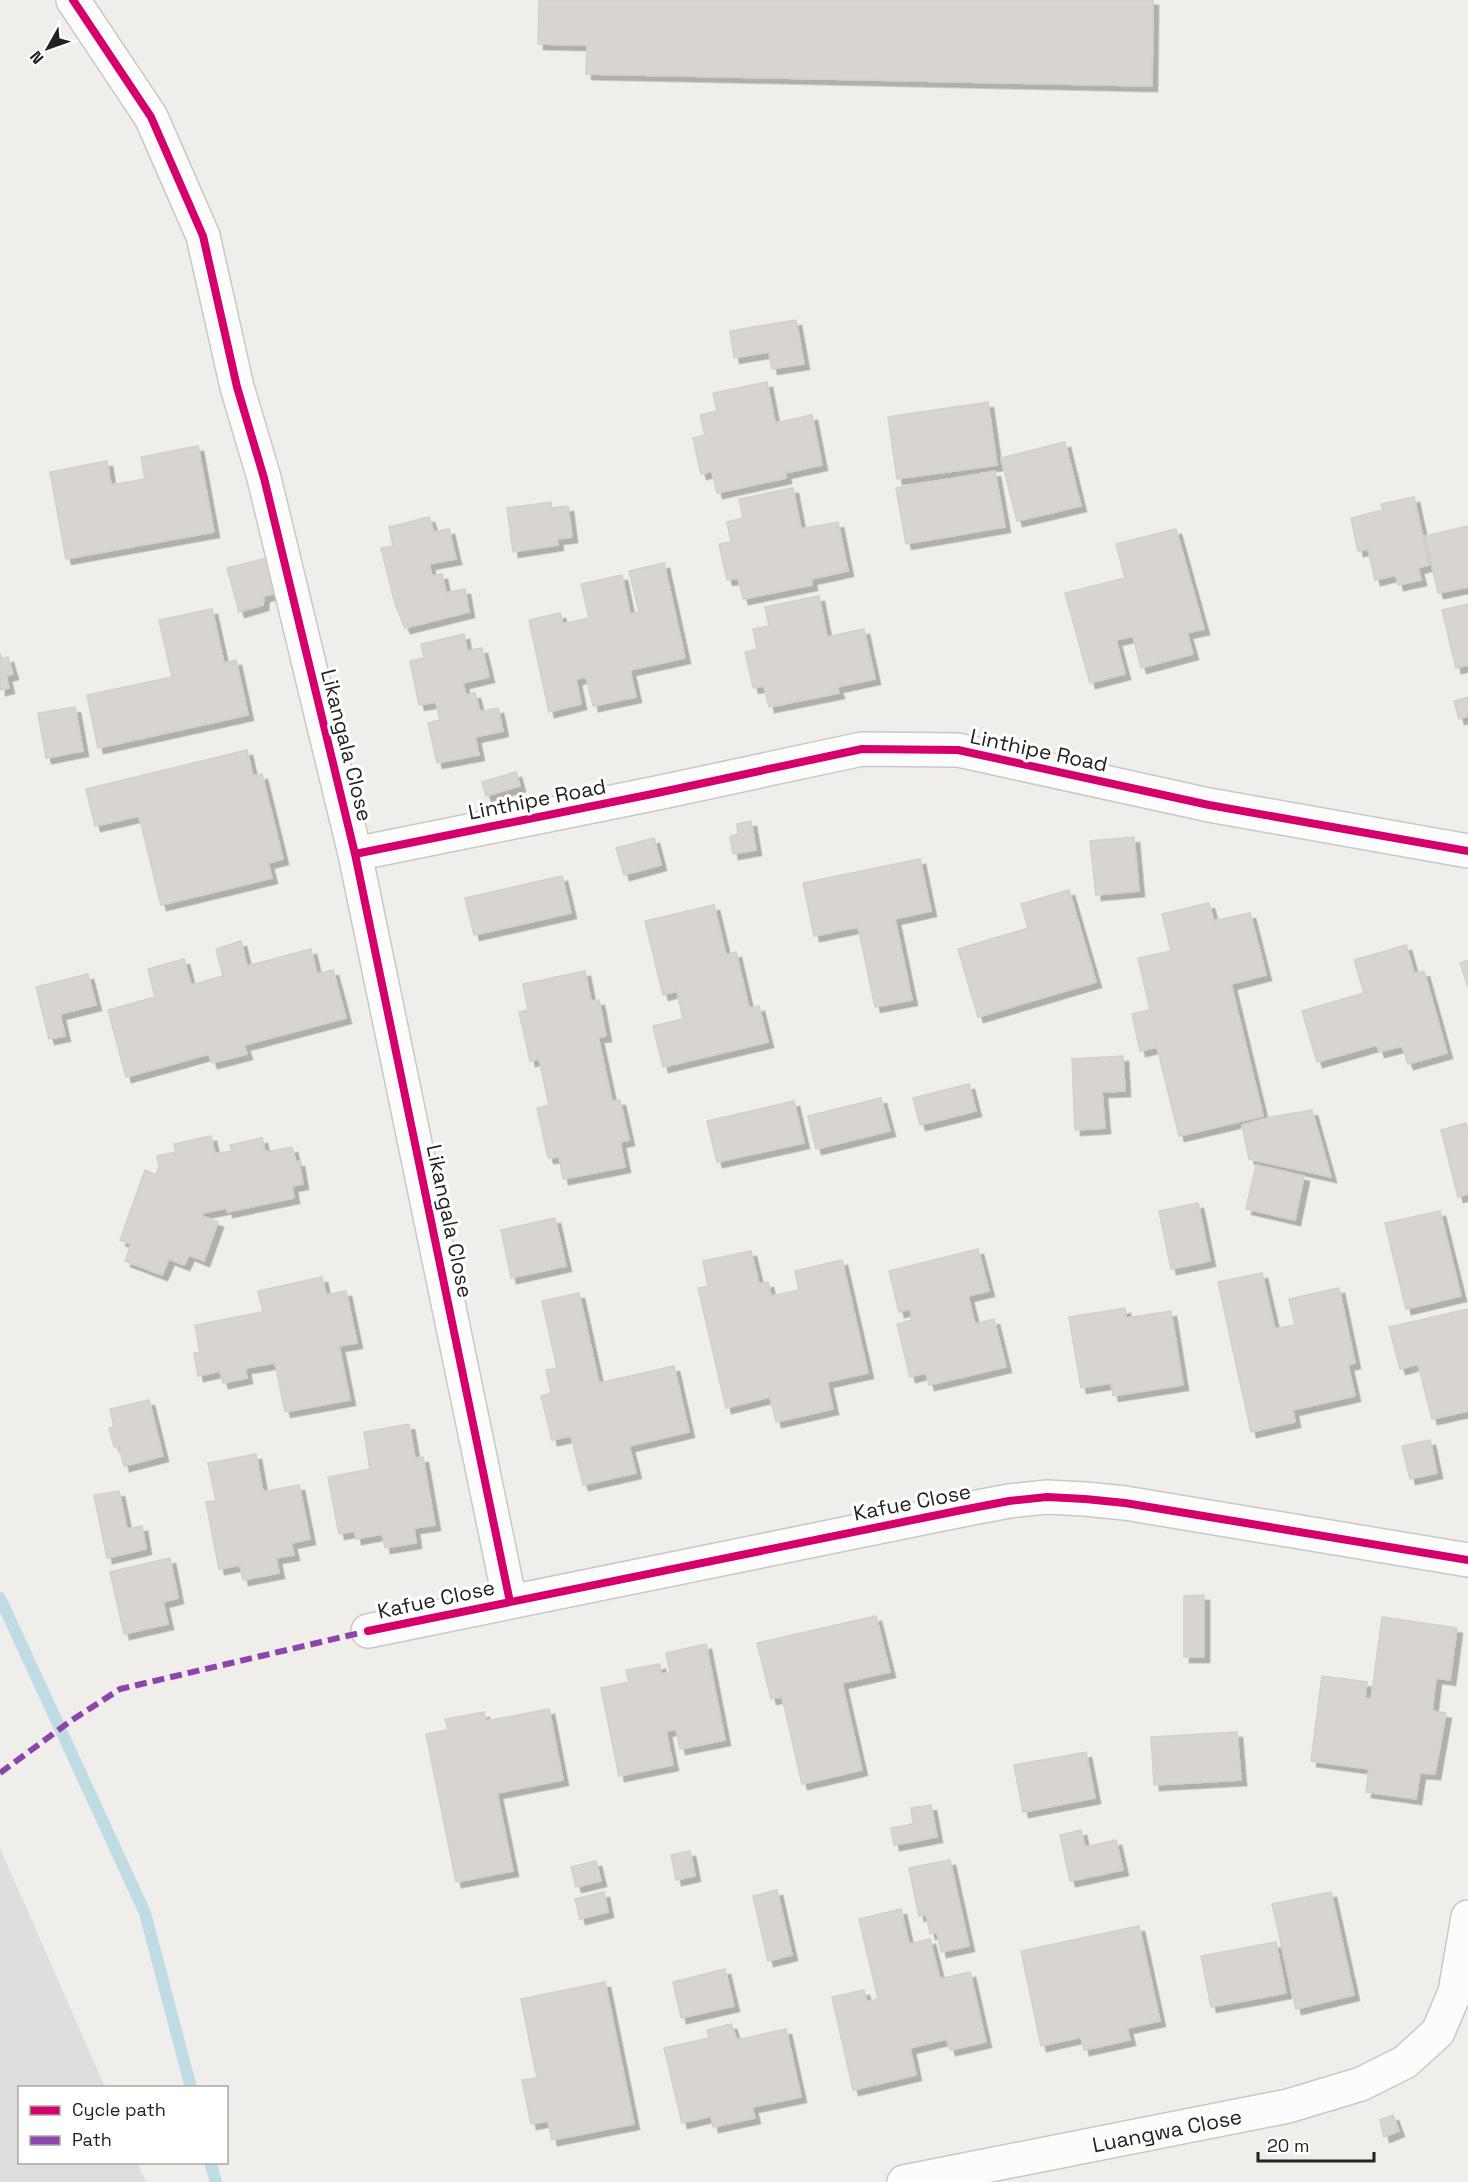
<svg xmlns="http://www.w3.org/2000/svg" width="1468" height="2182" viewBox="0 0 1468 2182" font-family="'Space Grotesk',sans-serif">
  <style>
    .residential { fill: #dfdedc }
    .lines { fill: none; stroke-linecap: round; stroke-linejoin: round }
    .stream { stroke: #bfdbe3; stroke-width: 12 }
    .building { fill: #d7d4d2; stroke: #d3d0cc; stroke-width: 1.5; filter: url(#shadow) }
    .street-casing { stroke: #c9c8c7; stroke-width: 36 }
    .street { stroke: #fdfcfc; stroke-width: 33 }
    .quiet { stroke: #8e44ad; stroke-width: 6; stroke-dasharray: 12 6; stroke-linecap: butt }
    .cycleway-casing { stroke: #fff; stroke-width: 11 }
    .cycleway { stroke: #d6006c; stroke-width: 8 }
    .labels { text-anchor: middle; dominant-baseline: central; stroke-width: 6; stroke-linejoin: round; paint-order: stroke }
    .street-label { font-size: 21px; fill: #222; stroke: #fff }
  </style>
  <defs>
    <filter id="shadow"><feDropShadow dx="5.5" dy="5.5" stdDeviation="0" flood-color="#0004"/></filter>
  </defs>
  <rect width="100%" height="100%" fill="#f0eeeb"/>
  <path class="residential" d="M0 1848 105 2087 20 2088V2162L137 2163 146 2182H0Z"/>
  <g class="lines">
    <path class="stream" d="M0 1598 145 1913 191 2088
      M210 2162 216 2182"/>
  </g>
  <path class="building" d="M539 0H1153L1152 86 586 74 587 45 538 44Z
    M796 320 804 364 772 369 769 352 734 358 730 331Z
    M767 382 775 423 812 415 822 465 785 473 786 478 717 493 712 471 701 474 693 438 705 435 700 415 717 411 713 393Z
    M988 402 997 465 897 479 888 417Z
    M1065 442 1081 506 1017 521 1001 458Z
    M198 446 214 532 66 559 50 472 107 461 111 485 145 479 141 457Z
    M995 471 1005 527 906 544 896 488Z
    M793 488 801 529 838 522 848 571 811 579 812 585 743 599 738 578 727 580 719 544 731 542 727 522 743 518 739 499Z
    M1414 497 1429 565 1418 568 1421 580 1398 585 1396 575 1375 580 1368 549 1358 551 1351 518 1383 510 1381 504Z
    M551 502V508L568 506 572 537 557 539 558 545 513 552 507 508Z
    M429 517 434 532 449 529 456 559 429 564 432 576 442 574 446 593 465 589 469 612 405 628 395 604 381 548 393 546 389 527Z
    M1468 526V587L1438 593 1425 536Z
    M1176 529 1204 629 1187 633 1193 654 1141 668 1133 636 1116 640 1125 674 1090 683 1065 593 1125 578 1116 544Z
    M267 558 276 593 264 596 263 605 239 612 227 568Z
    M664 563 685 658 630 670 636 697 593 706 586 677 576 679 581 704 549 712 529 620 560 613 563 624 589 618 581 584 622 575 630 614 639 612 629 571Z
    M819 596 827 637 864 629 875 679 837 687 839 693 769 707 764 686 753 688 745 652 757 649 753 629 769 626 765 607Z
    M1468 604V665L1456 668 1442 610Z
    M212 609 224 663 236 660 248 715 98 748 87 695 172 677 159 620Z
    M464 634 467 651 482 648 489 677 463 683 466 695 475 693 480 712 498 708 503 731 475 737 479 755 437 763 428 723 440 720 436 702 419 705 410 661 424 658 421 644Z
    M0 653 2 659 8 657 13 674 6 676 9 688 0 690Z
    M1468 697V716L1459 719 1454 701Z
    M75 707 83 751 46 758 38 713Z
    M247 750 253 776 262 774 283 859 268 863 272 878 161 905 139 816 95 826 86 789Z
    M516 772 520 786 486 796 482 782Z
    M751 821 756 850 733 854 730 837 738 834 737 824Z
    M1134 837 1139 891 1096 895 1090 841Z
    M654 838 661 865 624 875 616 848Z
    M920 859 931 911 895 919 912 1000 875 1007 858 927 814 936 803 883Z
    M562 876 571 913 474 935 465 898Z
    M1069 890 1096 982 978 1017 958 949 1028 928 1021 904Z
    M1209 903 1214 921 1250 913 1266 975 1231 984 1263 1116 1179 1136 1157 1047 1140 1051 1132 1014 1150 1010 1138 958 1171 951 1162 914Z
    M714 905 726 955 736 952 749 1008 759 1006 768 1042 663 1067 653 1026 683 1019 677 991 663 995 645 921Z
    M241 941 247 966 311 949 317 974 333 970 346 1018 244 1045 247 1054 212 1063 209 1054 126 1077 108 1010 155 997 148 969 184 959 191 985 223 976 216 949Z
    M1406 945 1414 973 1424 971 1447 1053 1408 1064 1402 1046 1379 1052 1377 1045 1317 1062 1302 1011 1364 993 1354 960Z
    M1468 960V987L1460 963Z
    M585 971 591 1001 599 1000 606 1036 598 1037 612 1101 620 1100 629 1140 620 1142 625 1167 563 1179 559 1157 548 1158 537 1108 549 1105 539 1059 530 1061 519 1012 528 1010 523 984Z
    M88 974 96 1005 60 1014 65 1036 49 1039 36 987Z
    M1123 1056 1125 1091 1102 1092 1105 1128 1075 1130 1072 1059Z
    M969 1084 976 1111 920 1125 913 1098Z
    M881 1098 890 1131 816 1149 808 1116Z
    M794 1101 804 1143 717 1162 707 1121Z
    M1312 1110 1331 1177 1249 1159 1242 1125 1271 1117Z
    M1466 1123 1468 1131V1194L1458 1197 1441 1130Z
    M211 1136 215 1154 232 1151 230 1145 262 1138 265 1152 292 1147 296 1162 299 1161 303 1184 292 1186 294 1198 227 1212V1208L203 1213 202 1216 218 1222 204 1261 189 1255 184 1265 169 1259 162 1275 125 1261 131 1244 120 1240 145 1170 156 1175 159 1167 157 1156 176 1152 174 1144Z
    M1256 1165 1304 1176 1295 1220 1246 1209Z
    M1198 1203 1210 1261 1171 1269 1159 1211Z
    M1440 1211 1461 1296 1406 1309 1385 1223Z
    M555 1218 566 1266 511 1278 501 1230Z
    M978 1249 989 1291 968 1296 975 1324 994 1319 1006 1367 929 1385 926 1373 910 1377 897 1324 912 1320 910 1309 899 1312 889 1271Z
    M751 1251 759 1284 768 1282 771 1296 799 1290 795 1271 842 1260 868 1373 827 1382 833 1409 776 1422 770 1397 726 1408 698 1288 708 1286 703 1261Z
    M1262 1273 1275 1329 1295 1325 1289 1299 1339 1288 1355 1363 1348 1365 1355 1396 1293 1410 1295 1422 1251 1432 1218 1282Z
    M322 1277 326 1295 346 1291 357 1343 339 1346 350 1400 285 1412 275 1363 245 1368 247 1378 223 1383 220 1371 198 1376 194 1353H200L195 1325 263 1312 258 1291Z
    M579 1293 599 1383 674 1366 689 1432 629 1446 636 1473 583 1485 571 1436 552 1440 541 1396 551 1393 546 1370 557 1368 542 1301Z
    M1125 1308 1126 1318 1171 1311 1183 1385 1113 1396 1111 1383 1081 1388 1069 1317Z
    M1468 1309V1411L1432 1419 1418 1364 1400 1369 1389 1327Z
    M149 1400 163 1456 124 1466 119 1446 114 1447 109 1428 114 1427 110 1409Z
    M409 1424 415 1458 423 1457 435 1525 414 1528 416 1543 385 1548 382 1534 356 1539 355 1531 339 1534 328 1477 370 1469 364 1432Z
    M1430 1440 1437 1473 1410 1479 1402 1446Z
    M256 1454 263 1492 299 1485 310 1539 291 1543 294 1555 276 1558 279 1573 243 1580 240 1565 219 1569 206 1502 216 1501 208 1463Z
    M119 1491 127 1529 142 1526 146 1549 107 1558 94 1495Z
    M170 1558 178 1598 163 1602 168 1624 124 1634 110 1572Z
    M1204 1595V1657H1184V1596Z
    M876 1616 890 1672 842 1683 862 1770 802 1784 782 1697 771 1699 757 1643Z
    M1382 1617 1457 1628 1450 1680 1436 1678 1432 1711 1446 1713 1435 1774 1420 1773 1416 1799 1366 1792 1369 1769 1311 1761 1322 1676 1367 1682 1365 1698 1371 1699Z
    M706 1644 725 1740 680 1749 676 1729 666 1731 673 1765 619 1776 601 1688 629 1682 626 1670 660 1664 661 1674 670 1672 666 1653Z
    M549 1709 563 1780 497 1793 513 1871 456 1882 426 1734 448 1730 445 1719 484 1712 486 1721Z
    M1237 1732 1241 1780 1154 1785 1151 1737Z
    M1086 1752 1095 1798 1023 1812 1014 1765Z
    M931 1805 937 1837 894 1845 891 1828 913 1824 911 1808Z
    M1081 1830 1085 1847 1116 1840 1123 1870 1070 1881 1060 1835Z
    M690 1851 695 1876 676 1880 671 1855Z
    M950 1860 969 1946 941 1952 937 1932 930 1934 926 1914 919 1916 909 1868Z
    M596 1861 601 1881 576 1887 571 1867Z
    M777 1890 792 1955 768 1961 753 1896Z
    M604 1892 608 1912 580 1919 575 1899Z
    M1331 1892 1354 1995 1296 2009 1272 1904Z
    M901 1909 909 1944 930 1939 940 1979 970 1972 986 2042 950 2050 947 2039 910 2048 916 2075 853 2090 832 1997 864 1990 867 2002 878 1999 859 1919Z
    M1139 1926 1160 2021 1127 2028 1130 2040 1084 2050 1081 2037 1041 2046 1021 1951Z
    M1276 1942 1286 1993 1211 2007 1201 1956Z
    M725 1969 734 2006 681 2018 673 1982Z
    M605 1982 634 2124 552 2140 548 2121 531 2124 522 2080 537 2078 521 1999Z
    M731 2024 737 2040 786 2029 801 2097 752 2107 755 2118 713 2127 711 2116 682 2123 664 2048 709 2038 707 2030Z
    M1393 2115 1399 2131 1384 2137 1380 2120Z"/>
  <g class="lines">
    <defs>
      <g id="street">
        <path d="M73 0 151 117 203 236 237 387 264 478 355 854 510 1602"/>
        <path d="M355 854 657 793 862 749 958 750 1209 805 1468 851"/>
        <path d="M368 1631 957 1511 1009 1501 1047 1497 1085 1499 1125 1503 1468 1560"/>
        <path id="s1" d="M904 2182 1288 2106 1361 2084 1405 2062 1438 2032 1455 1992 1468 1917"/>
      </g>
    </defs>
    <use href="#street" class="street-casing"/>
    <use href="#street" class="street"/>
    <path class="quiet" d="M0 1773 72 1720 120 1689 368 1631"/>
    <defs>
      <path id="cycleway" d="M73 0 151 117 203 236 237 387 264 478 355 854 510 1602
        M355 854 657 793 862 749 958 750 1209 805 1468 851
        M368 1631 957 1511 1009 1501 1047 1497 1085 1499 1125 1503 1468 1560"/>
    </defs>
    <use href="#cycleway" class="cycleway-casing"/>
    <use href="#cycleway" class="cycleway"/>
  </g>
  <g class="labels">
    <g class="street-label">
      <text transform="translate(347 745) rotate(76)">Likangala Close</text>
      <text transform="translate(1039 750) rotate(12)">Linthipe Road</text>
      <text transform="translate(537 799) rotate(-11)">Linthipe Road</text>
      <text transform="translate(450 1221) rotate(78)">Likangala Close</text>
      <text transform="translate(912 1502) rotate(-11)">Kafue Close</text>
      <text transform="translate(436 1599) rotate(-12)">Kafue Close</text>
      <text stroke="none"><textPath href="#s1" startOffset="268">Luangwa Close</textPath></text>
    </g>
  </g>
  <rect x="18" y="2086" width="210" height="78" fill="#ffffff" stroke="#a7a7a7" stroke-width="1.5"/>
  <rect x="30" y="2106" width="30" height="9" fill="#d6006c" stroke="#a7a7a7" stroke-width="1.5"/>
  <text x="72" y="2116" font-size="18" fill="#222222">Cycle path</text>
  <rect x="30" y="2136" width="30" height="9" fill="#8e44ad" stroke="#a7a7a7" stroke-width="1.5"/>
  <text x="72" y="2146" font-size="18" fill="#222222">Path</text>
  <g transform="translate(48 48) rotate(230)" stroke="#ffffff" stroke-width="4.5" paint-order="stroke">
  <path d="M0-4.5L10 22L0 15L-10 22Z" fill="#222222"/>
  <text y="-9" font-size="16" font-weight="bold" text-anchor="middle" fill="#222222">N</text>
  </g>
  <path d="M1258 2152v9h116v-9" fill="none" stroke="#222222" stroke-width="3"/>
  <text x="1267" y="2152" font-size="18" fill="#222222" stroke="#ffffff" stroke-width="4.5" paint-order="stroke">20 m</text>
</svg>
